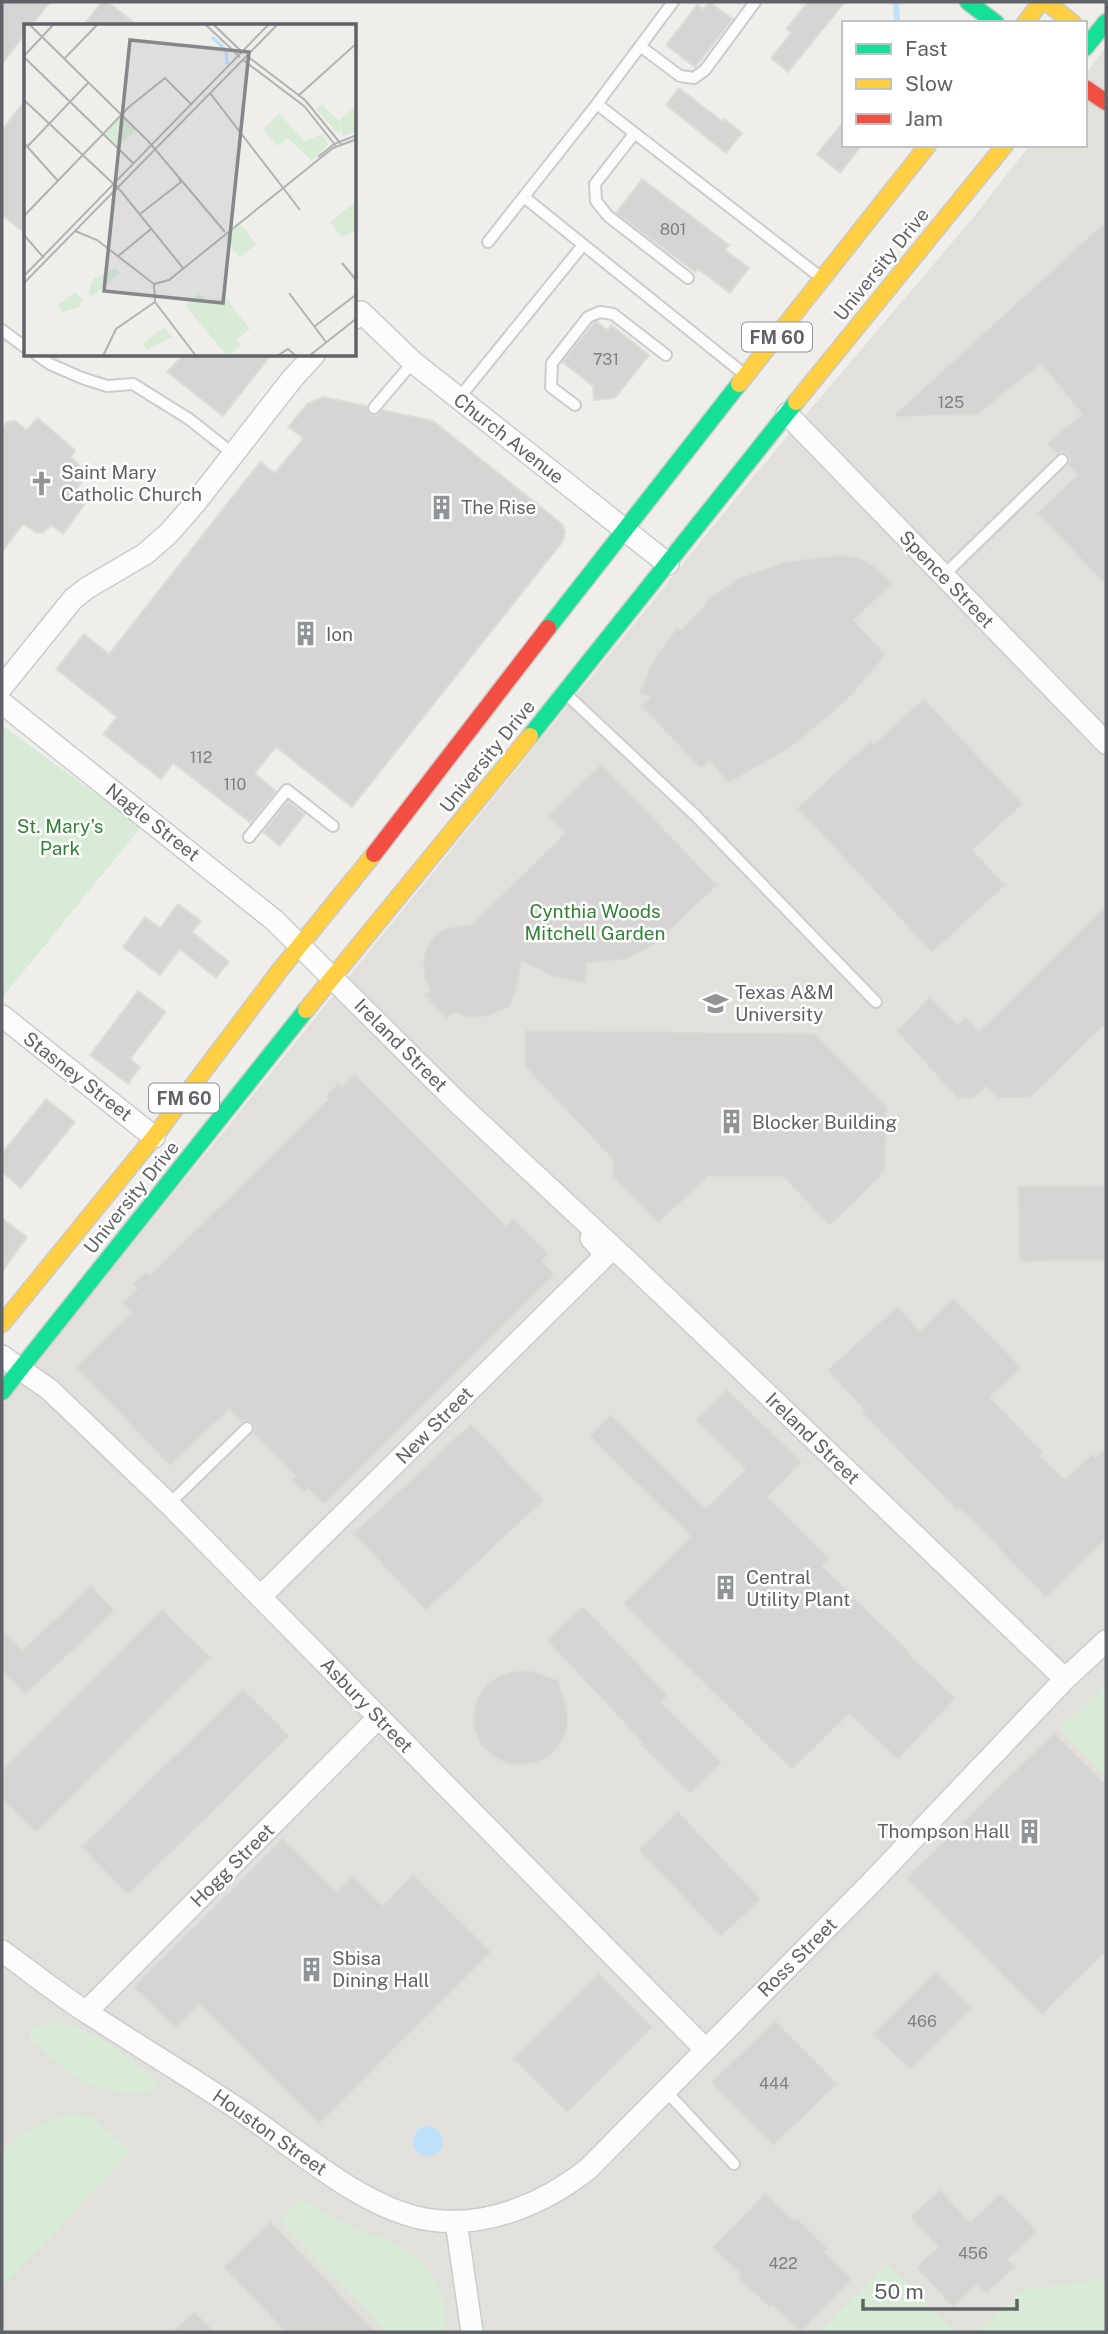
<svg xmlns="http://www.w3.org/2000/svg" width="1108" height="2334" viewBox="0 0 1108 2334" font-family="'Public Sans',sans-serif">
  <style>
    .education { fill: #e2e0da }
    .green { fill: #d8ebd6 }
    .water { fill: #bfe0f9 }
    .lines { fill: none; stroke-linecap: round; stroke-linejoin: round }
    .stream { stroke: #bfe0f9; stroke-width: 6 }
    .building { fill: #d6d5d3; stroke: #deddd9; stroke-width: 2 }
    .lane-casing { stroke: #cbcccc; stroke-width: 14 }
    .street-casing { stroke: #cbcccc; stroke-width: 24 }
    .fast-casing { stroke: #cacacb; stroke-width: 19 }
    .slow-casing { stroke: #cacacb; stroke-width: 19 }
    .jam-casing { stroke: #cacacb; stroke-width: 19 }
    .lane { stroke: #fdfcfc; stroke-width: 10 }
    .street { stroke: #fdfcfc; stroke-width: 21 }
    .fast { stroke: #16e098; stroke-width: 16 }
    .slow { stroke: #ffcf43; stroke-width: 16 }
    .jam { stroke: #f24e42; stroke-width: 16 }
    .labels { text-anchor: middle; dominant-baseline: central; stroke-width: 5; stroke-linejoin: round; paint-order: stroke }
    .number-label { font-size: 16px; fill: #7e8184 }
    .shield { fill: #fff; stroke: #8f9295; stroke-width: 2 }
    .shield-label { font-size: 18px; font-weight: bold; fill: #5f6368 }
    .street-label { font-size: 19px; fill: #5f6368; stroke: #fff }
    .poi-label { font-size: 19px; fill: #5f6368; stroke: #fff; text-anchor: start }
    .park-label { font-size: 19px; fill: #348238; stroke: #fff }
    .inset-river { fill: none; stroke: #bfe0f9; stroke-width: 3.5 }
    .inset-road { fill: none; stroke: #b1b2b2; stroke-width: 2 }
    .view { fill: #84888a; fill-opacity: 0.15; stroke: #84888a; stroke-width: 3.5 }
    .inset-edge { fill: none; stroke: #5f6368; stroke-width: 3.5 }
  </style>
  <rect width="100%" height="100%" fill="#efeeea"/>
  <path class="education" d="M1106 47V2332H2V1405L753 477 972 219 1030 145H1085V75Z"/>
  <path class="green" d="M2 725 141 827 2 998Z
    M1106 1684V1776L1060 1729Z
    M60 2023C97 2030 123 2055 153 2077L155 2088C135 2100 98 2089 79 2079 62 2069 46 2053 30 2041V2034L34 2027Z
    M65 2115 90 2116 131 2151 2 2287V2150L28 2130Z
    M300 2199C321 2210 342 2223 363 2232 373 2237 385 2238 394 2243 427 2260 452 2295 444 2332H387L281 2221Z
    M887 2263 956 2332H819Z
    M1106 2279V2332H977L1022 2290Z"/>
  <path class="water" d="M413 2141a15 15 0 1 1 30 0a15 15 0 1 1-30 0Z"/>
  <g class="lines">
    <path class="stream" d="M896 2 897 23"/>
  </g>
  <path class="building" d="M2 2H50L31 26H26V33L2 64Z
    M102 2H108L139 26H83Z
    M709 2 733 19 695 67 666 45 697 5 703 9Z
    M808 2H845L788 72 771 58 791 33 786 29Z
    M679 88 722 121 724 119 742 133 726 153 666 105Z
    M26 99V234L2 215V130Z
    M844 121V145H862L840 173 817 154Z
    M642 179 729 245 725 250 749 268 730 293 698 269 695 272 616 213Z
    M1106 221V586L1037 513 1077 475 1068 465 1070 459 1067 454 1061 452 1057 454 1046 443 1082 414 1041 364 977 415 892 417Z
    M597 322 608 330 611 325 649 355 615 398 594 400 593 386 562 362 594 323Z
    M183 355H271L223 416 167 372Z
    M324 397 366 406 367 411 372 416 377 415 383 410 433 421 562 524 565 532 563 541 352 807 276 747 255 773 276 791 251 823 173 763 161 779 103 734 117 717 56 669 84 634 109 654 260 462 275 473 304 438 288 427 308 403Z
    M38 418 75 450 71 457 80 466 85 477 77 489 89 498 63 534 51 525 43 533H37L23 524 2 552V428L7 422 16 421 26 430Z
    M843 555 857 557 870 563 893 583 854 620 886 655 853 694 834 712 794 745 772 759 728 783 709 761 701 769 641 706 650 698 639 692 654 659 677 627 680 630 706 604 704 602 739 578 787 561Z
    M924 698 1023 804 973 850 1006 885 932 953 797 808 870 741 874 744Z
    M601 764 718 885 654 945 625 960 587 963 586 983 554 977 522 961 516 992 508 1008 490 1016 469 1018 454 1013 447 1019 424 995 430 990 425 979 423 961 425 951 431 940 439 931 447 928 472 924 565 833 548 816Z
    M288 801 305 814 280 846 263 832Z
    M178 904 201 921 192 932 229 962 216 978 180 949 160 975 123 947 145 917 160 928Z
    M1106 905V1024L1030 1098H998L986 1087 973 1099 957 1098 896 1031 930 996 958 1024 966 1016 979 1031Z
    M138 991 166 1012 130 1059 140 1067 128 1084 90 1055Z
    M525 1030 815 1033 887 1107 885 1172 830 1226 783 1177H708L658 1223 612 1176V1159L525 1067Z
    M355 1074 506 1225 513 1218 549 1254 542 1261 555 1275 324 1505 308 1489 304 1493 291 1480 295 1476 253 1433 255 1427 252 1422 246 1420 242 1422 229 1410 170 1466 75 1367 131 1313 122 1303 137 1289 132 1285 147 1271 150 1275 328 1099 325 1096 339 1082 342 1086Z
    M46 1099 75 1122 21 1188 2 1172V1153Z
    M1106 1185V1260L1019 1262 1018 1186Z
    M2 1218 27 1237 2 1272Z
    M953 1297 1022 1368 990 1397 1044 1453 1041 1456 1065 1479 1092 1454 1095 1457 1106 1447V1539L1046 1598 996 1546 998 1545 959 1508 957 1511 861 1412 864 1410 827 1370 897 1306 920 1330Z
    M727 1389 802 1462 768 1497 830 1559 823 1566 910 1652 909 1654 956 1698 898 1760 849 1714 792 1770 623 1603 690 1536 589 1436 611 1414 706 1508 745 1469 696 1420Z
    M471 1423 544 1500 426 1611 353 1534Z
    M91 1585 115 1611 25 1695 2 1671V1629L22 1650Z
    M583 1606 668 1695 661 1702 722 1763 690 1794 640 1744 642 1742 546 1640Z
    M162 1609 211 1657 36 1833 2 1800V1770Z
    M528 1670 559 1680 568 1711V1726L563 1740 553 1753 539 1762 523 1765 507 1764 492 1756 481 1745 474 1730 473 1714 477 1698 486 1684 499 1676 513 1671Z
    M243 1688 290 1736 128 1895 81 1847Z
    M1054 1732 1106 1784V1952L1042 2015 906 1878Z
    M678 1811 761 1899 721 1937 638 1850Z
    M283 1838 337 1892 353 1875 383 1905 413 1874 491 1952 319 2124 199 2004 175 2029 133 1987Z
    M935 1971 972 2008 910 2070 873 2034Z
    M599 1973 653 2027 567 2113 513 2059Z
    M775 2020 838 2084 773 2146 711 2082Z
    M940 2189 970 2222 1001 2193 1038 2232 1008 2259 1016 2267 986 2294 977 2285 953 2308 916 2267 938 2247 910 2217Z
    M765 2193 794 2220 797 2218 828 2249 825 2252 852 2279 801 2332 772 2306 770 2308 738 2278 741 2275 712 2247Z
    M271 2221 376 2332H285L223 2267Z
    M194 2311 215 2332H172Z"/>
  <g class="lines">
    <defs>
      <path id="lane" d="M640 46 680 76 694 78 705 70 755 2
        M597 104 819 276
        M634 134 595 184 596 201 608 216 688 278
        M524 197 744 374
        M488 242 597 104 673 2
        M2 330 26 348
        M37 355 50 364 82 378 107 386 133 384 189 419 232 453
        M459 398 583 245
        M575 405 551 387 552 363 588 317 600 312 613 314 666 355
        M374 408 413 362
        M944 575 1062 460
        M567 695 695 815 876 1002
        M249 837 287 790 333 826
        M169 1504 247 1428
        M665 2090 734 2164"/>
      <path id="street" d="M355 318 361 312 413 362 668 564
        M787 414 1106 743
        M2 687 73 599 87 588 145 554 169 533 196 502 292 379 314 355
        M2 703 274 920 457 1102 634 1267 1065 1679
        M2 1016 154 1137
        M2 1356 50 1390 169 1504 705 2049
        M261 1596 606 1255 591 1238
        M2 1951C31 1972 58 1994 88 2013 137 2045 187 2075 235 2107 292 2144 363 2211 431 2220 487 2228 545 2203 588 2169L872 1882 1065 1679 1106 1641
        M86 2012 378 1718
        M456 2221 472 2332"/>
      <path id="fast" d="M968 2 996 23
        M1085 48 1106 22
        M548 628 739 384
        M530 736 796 402
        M2 1392 306 1010"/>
      <path id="slow" d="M1046 2 1073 23
        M1025 23 1041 2
        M739 384 928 145
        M796 402 1005 145
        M306 1010 530 736
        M2 1324 154 1137 280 970 374 854"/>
      <path id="jam" d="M1085 88 1106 102
        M374 854 548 628"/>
    </defs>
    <use href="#lane" class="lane-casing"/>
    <use href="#street" class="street-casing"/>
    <use href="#fast" class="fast-casing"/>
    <use href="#slow" class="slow-casing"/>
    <use href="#jam" class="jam-casing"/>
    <use href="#lane" class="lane"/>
    <use href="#street" class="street"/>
    <use href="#fast" class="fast"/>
    <use href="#slow" class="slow"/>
    <use href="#jam" class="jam"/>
  </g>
  <defs>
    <symbol id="church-bare" viewBox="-9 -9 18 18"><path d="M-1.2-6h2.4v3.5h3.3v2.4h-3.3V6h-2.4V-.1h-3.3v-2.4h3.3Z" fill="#919496" stroke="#fff" stroke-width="2.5" paint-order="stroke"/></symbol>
    <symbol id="building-bare" viewBox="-9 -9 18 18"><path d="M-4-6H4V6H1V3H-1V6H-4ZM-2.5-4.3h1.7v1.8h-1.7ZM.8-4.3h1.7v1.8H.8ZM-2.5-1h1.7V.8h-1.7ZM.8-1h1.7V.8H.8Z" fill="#919496" stroke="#fff" stroke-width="2.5" paint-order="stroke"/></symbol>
    <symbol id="university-bare" viewBox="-9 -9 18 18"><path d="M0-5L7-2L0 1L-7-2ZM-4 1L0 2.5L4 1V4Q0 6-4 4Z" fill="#919496" stroke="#fff" stroke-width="2.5" paint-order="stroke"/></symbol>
  </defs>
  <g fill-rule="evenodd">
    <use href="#church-bare" x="24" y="466" width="35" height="35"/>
    <use href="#building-bare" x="424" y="490" width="35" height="35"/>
    <use href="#building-bare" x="288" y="616" width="35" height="35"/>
    <use href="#university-bare" x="698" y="986" width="35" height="35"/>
    <use href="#building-bare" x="714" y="1104" width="35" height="35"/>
    <use href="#building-bare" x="708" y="1570" width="35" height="35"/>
    <use href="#building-bare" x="1012" y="1814" width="35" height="35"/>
    <use href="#building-bare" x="294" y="1952" width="35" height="35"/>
  </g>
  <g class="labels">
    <g class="number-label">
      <text x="673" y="229">801</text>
      <text x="606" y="359">731</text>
      <text x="951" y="402">125</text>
      <text x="201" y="757">112</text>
      <text x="235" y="784">110</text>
      <text x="922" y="2021">466</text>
      <text x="774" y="2083">444</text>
      <text x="973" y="2253">456</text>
      <text x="783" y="2263">422</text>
    </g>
    <g class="shield">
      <rect x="742" y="322.5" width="70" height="29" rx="5"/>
      <rect x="149" y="1083.5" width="70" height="29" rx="5"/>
    </g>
    <g class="shield-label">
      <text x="777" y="337">FM 60</text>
      <text x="184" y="1098">FM 60</text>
    </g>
    <g class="street-label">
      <text transform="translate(881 264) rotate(-51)">University Drive</text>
      <text transform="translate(509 438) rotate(38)">Church Avenue</text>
      <text transform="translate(947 579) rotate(46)">Spence Street</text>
      <text transform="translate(487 756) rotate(-51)">University Drive</text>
      <text transform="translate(153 822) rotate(38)">Nagle Street</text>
      <text transform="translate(401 1045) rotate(45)">Ireland Street</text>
      <text transform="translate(78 1076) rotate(38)">Stasney Street</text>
      <text transform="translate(131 1197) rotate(-51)">University Drive</text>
      <text transform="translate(434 1425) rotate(-45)">New Street</text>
      <text transform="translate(813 1438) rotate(44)">Ireland Street</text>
      <text transform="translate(367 1705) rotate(46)">Asbury Street</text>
      <text transform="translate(232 1865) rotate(-45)">Hogg Street</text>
      <text transform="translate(797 1957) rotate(-45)">Ross Street</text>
      <text transform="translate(270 2132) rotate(35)">Houston Street</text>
    </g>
    <g class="poi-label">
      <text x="61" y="472">Saint Mary<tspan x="61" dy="22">Catholic Church</tspan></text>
      <text x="461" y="507">The Rise</text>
      <text x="326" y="634">Ion</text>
      <text x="735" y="992">Texas A&amp;M<tspan x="735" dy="22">University</tspan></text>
      <text x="752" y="1122">Blocker Building</text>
      <text x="746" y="1577">Central<tspan x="746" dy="22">Utility Plant</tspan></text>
      <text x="1010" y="1831" text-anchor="end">Thompson Hall</text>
      <text x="332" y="1958">Sbisa<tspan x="332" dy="22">Dining Hall</tspan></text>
    </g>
    <g class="park-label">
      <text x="60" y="826">St. Mary's<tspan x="60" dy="22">Park</tspan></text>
      <text x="595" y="911">Cynthia Woods<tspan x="595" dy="22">Mitchell Garden</tspan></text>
    </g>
  </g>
  <g transform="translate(24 24)">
    <rect width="332" height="332" fill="#efeeea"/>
    <path d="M298 80 317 100 315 111 292 85ZM330 83 332 108 318 112 316 96ZM255 89 280 117 299 110 304 121 288 137 264 114 253 122 239 105ZM97 93 112 106 94 124 81 110ZM332 177V207L318 213 306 198ZM217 200 232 220 216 234 200 214ZM92 244 96 249 67 273 64 268 70 254ZM51 268 59 275 56 283 38 288 34 281ZM176 269 183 278 201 273 226 305 212 316 217 322 209 328 202 331 161 281ZM140 303 148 313 123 326 118 320Z" fill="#d8ebd6"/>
    <path class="inset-river" d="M188 13 202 26 203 40"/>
    <path class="inset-road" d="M6 1 125 118 201 208M182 1 216 33M190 1 219 29M0 32 29 1M223 32 281 76 317 120M0 33 109 139M40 35 73 1M219 36 280 82 312 122M186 69 276 186M274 72 333 19M0 76 96 166 159 244M0 119 34 157M3 123 64 59M294 133 310 120 333 111M116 190 157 158 155 155M0 192 105 83 141 54 168 81M51 207 73 216 130 260M0 211 20 234M93 233 127 205M318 239 333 257M0 252 244 1M0 259 253 1M130 260 145 256 309 124 333 115M130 260 131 278 172 332M265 269 302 318M291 302 333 270M79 332 92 305 131 278M253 332 264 325 272 332M285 332 333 294"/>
    <path class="view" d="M106 16 225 28 199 279 80 267Z"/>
    <rect width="332" height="332" class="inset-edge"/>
  </g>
  <rect width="1108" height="2334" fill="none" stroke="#5f6368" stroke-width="7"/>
  <rect x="842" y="21" width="245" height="126" fill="#ffffff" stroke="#bfc1c3" stroke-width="2"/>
  <rect x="856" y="44" width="35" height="10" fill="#16e098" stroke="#bfc1c3" stroke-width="2"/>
  <text x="905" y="56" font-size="21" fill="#5f6368">Fast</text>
  <rect x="856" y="79" width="35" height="10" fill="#ffcf43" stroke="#bfc1c3" stroke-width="2"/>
  <text x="905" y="91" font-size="21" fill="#5f6368">Slow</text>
  <rect x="856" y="114" width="35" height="10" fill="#f24e42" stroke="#bfc1c3" stroke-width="2"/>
  <text x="905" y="126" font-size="21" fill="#5f6368">Jam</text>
  <path d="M863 2299v10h154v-10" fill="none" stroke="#5f6368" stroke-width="3.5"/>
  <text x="874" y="2299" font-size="21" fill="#5f6368" stroke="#ffffff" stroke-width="5" paint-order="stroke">50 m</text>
</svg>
